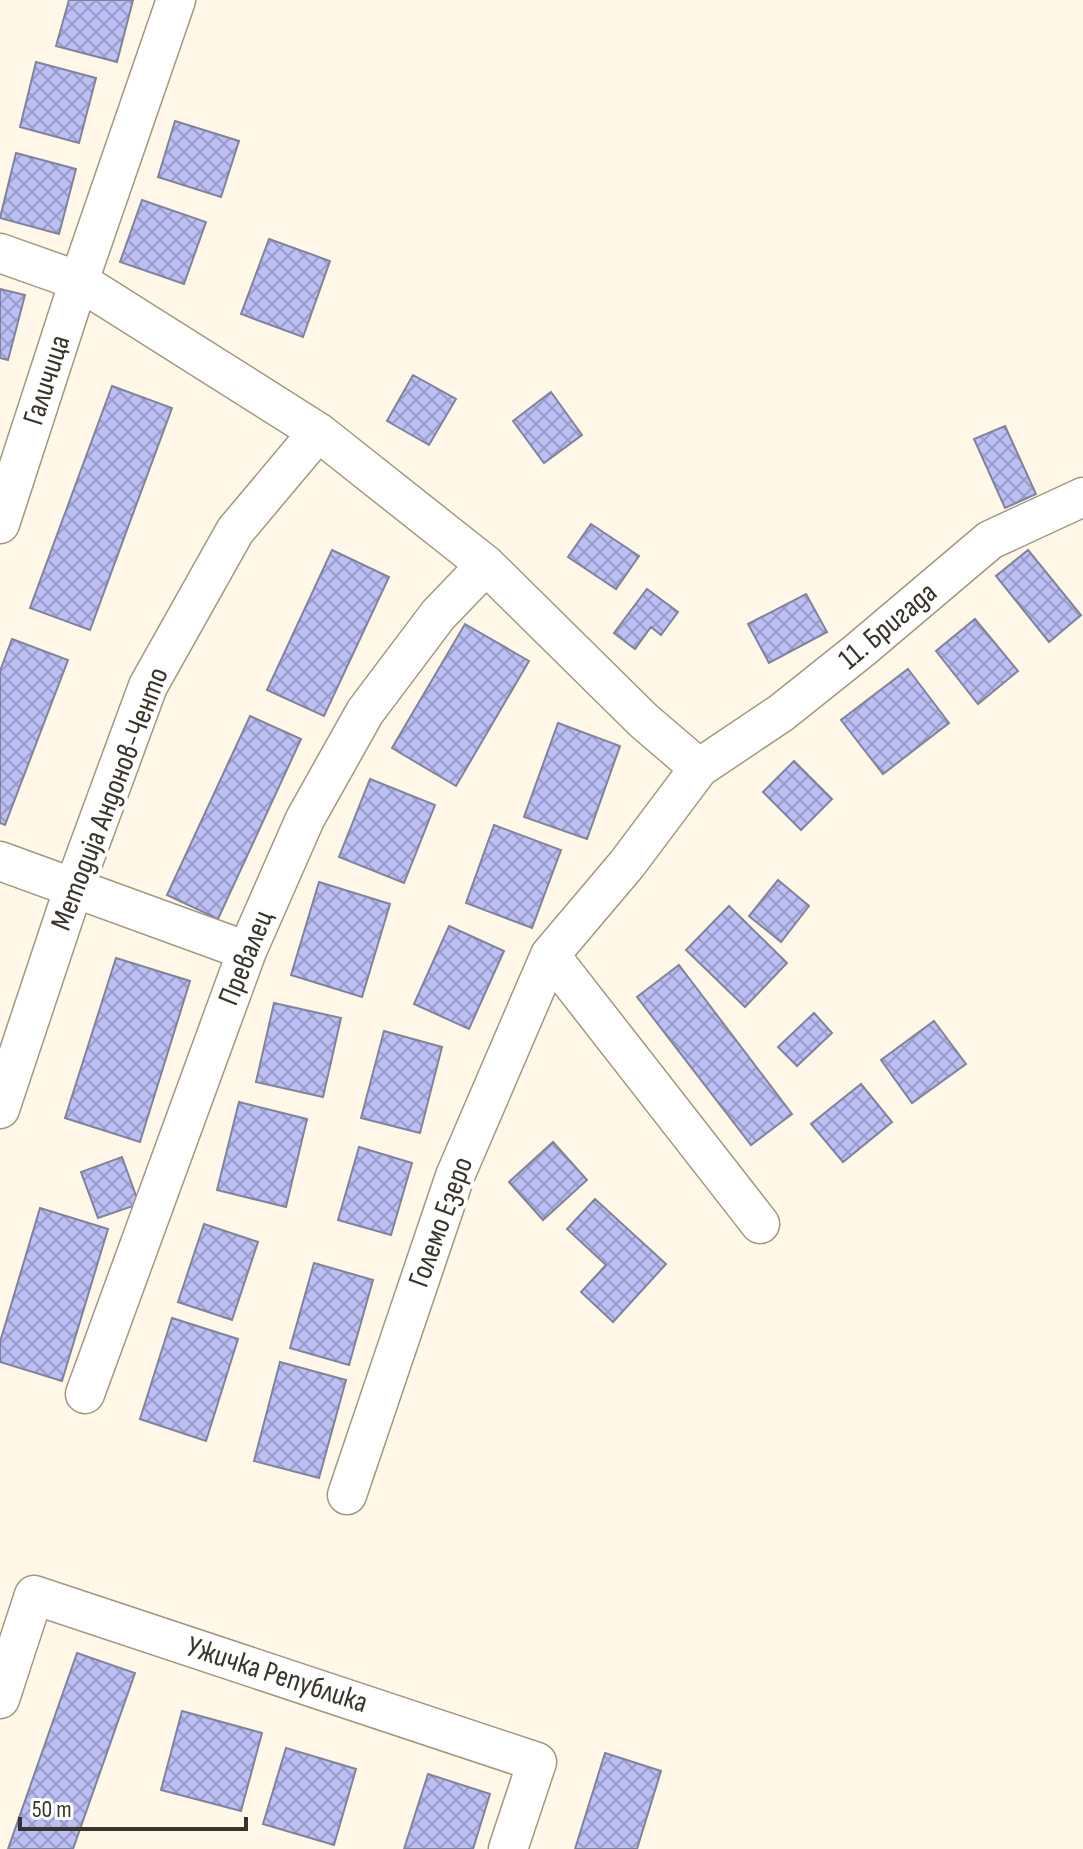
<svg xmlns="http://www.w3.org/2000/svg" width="1083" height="1849" viewBox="0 0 1083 1849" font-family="'Sofia Sans Condensed',sans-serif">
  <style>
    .building { fill: url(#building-cross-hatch); stroke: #81839a; stroke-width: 2 }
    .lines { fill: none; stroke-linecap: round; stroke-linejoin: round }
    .minor-casing { stroke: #a29780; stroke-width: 41 }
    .minor { stroke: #fff; stroke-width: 38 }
    .labels { text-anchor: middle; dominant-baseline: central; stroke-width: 8; stroke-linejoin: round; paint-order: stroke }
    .street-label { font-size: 30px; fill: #39342b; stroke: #fff }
  </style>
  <defs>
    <pattern id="building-cross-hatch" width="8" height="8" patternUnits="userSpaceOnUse" patternTransform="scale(2)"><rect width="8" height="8" fill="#bcbff6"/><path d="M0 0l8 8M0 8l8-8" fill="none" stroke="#9a9cc7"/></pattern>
  </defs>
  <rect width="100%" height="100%" fill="#fff8e9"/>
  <path class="building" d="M69 0H133L117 62 56 46Z
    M36 62 96 78 79 143 20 127Z
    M175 121 239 141 221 197 158 177Z
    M16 153 76 169 59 234 0 218Z
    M142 200 206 222 184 284 120 262Z
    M269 239 330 261 303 337 241 314Z
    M0 289 25 295 8 360 0 358Z
    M413 375 456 399 429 445 387 421Z
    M112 386 172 408 90 630 30 608Z
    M551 392 582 435 544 463 513 421Z
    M1005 426 1036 494 1005 508 974 439Z
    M591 524 639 556 616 589 568 557Z
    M332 550 389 577 324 716 267 690Z
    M1028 550 1081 615 1049 642 996 576Z
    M647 589 678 612 661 635 651 627 635 649 614 633Z
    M806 594 827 632 769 663 748 624Z
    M975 619 1018 671 978 704 936 651Z
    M465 624 529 661 456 786 392 748Z
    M12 639 68 660 5 825 0 823V671Z
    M908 669 949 723 883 774 841 720Z
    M250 716 301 739 218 919 167 895Z
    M558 723 620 746 587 839 524 817Z
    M794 761 832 799 801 830 763 792Z
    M370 779 435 805 404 883 339 857Z
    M494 825 561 850 532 928 466 903Z
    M778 880 809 906 781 942 749 916Z
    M319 882 390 904 362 997 291 975Z
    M729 906 787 963 745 1007 686 950Z
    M449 926 504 951 469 1029 414 1004Z
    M116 958 190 981 140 1142 65 1118Z
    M679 965 792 1114 751 1145 637 997Z
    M274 1003 341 1018 323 1097 256 1082Z
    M814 1013 832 1033 797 1066 778 1047Z
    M934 1021 966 1064 912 1103 881 1060Z
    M384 1031 442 1047 420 1133 361 1118Z
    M861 1084 892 1122 843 1162 811 1124Z
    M239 1102 307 1119 286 1207 217 1190Z
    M553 1142 587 1180 543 1220 509 1182Z
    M359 1147 412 1163 391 1235 338 1220Z
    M122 1157 139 1204 98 1218 81 1172Z
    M595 1199 666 1264 613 1322 581 1292 606 1265 567 1229Z
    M40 1208 108 1229 62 1381 0 1362V1342Z
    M204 1224 258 1242 232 1320 178 1302Z
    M314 1263 373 1280 349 1365 290 1348Z
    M172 1318 238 1339 206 1441 140 1419Z
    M280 1362 346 1380 319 1478 254 1461Z
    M77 1653 135 1673 73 1849H8Z
    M182 1711 262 1733 241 1811 161 1790Z
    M286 1748 356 1769 334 1845 263 1824Z
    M605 1753 661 1771 637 1849H575Z
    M428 1774 490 1794 473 1849H404Z"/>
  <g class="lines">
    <defs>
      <path id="minor" d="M0 253 79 281 318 432 486 565 644 721 699 768
        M0 524 79 281 176 0
        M0 861 247 951
        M0 1109 74 887 148 686 235 531 318 432
        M760 1224 550 955 627 864 699 768 781 713 860 650 990 540 1083 497
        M85 1394 247 951 305 819 365 712 438 615 486 565
        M347 1495 455 1176 550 955
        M0 1699 34 1595 537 1762 508 1849"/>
    </defs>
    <use href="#minor" class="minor-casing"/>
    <use href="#minor" class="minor"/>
  </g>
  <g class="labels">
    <g class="street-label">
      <text transform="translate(47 380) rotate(-72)">Галичица</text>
      <text transform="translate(888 626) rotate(-40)">11. Бригада</text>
      <text transform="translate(110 799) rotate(-69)">Методија Андонов-Ченто</text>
      <text transform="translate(246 958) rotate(-68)">Превалец</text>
      <text transform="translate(441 1222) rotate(-70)">Големо Езеро</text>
      <text transform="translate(277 1675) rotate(18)">Ужичка Република</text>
    </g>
  </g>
  <path d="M20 1817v12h226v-12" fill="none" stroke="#39342b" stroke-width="4"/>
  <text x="32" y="1817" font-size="24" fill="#39342b" stroke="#ffffff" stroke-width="6" paint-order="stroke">50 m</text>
</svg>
